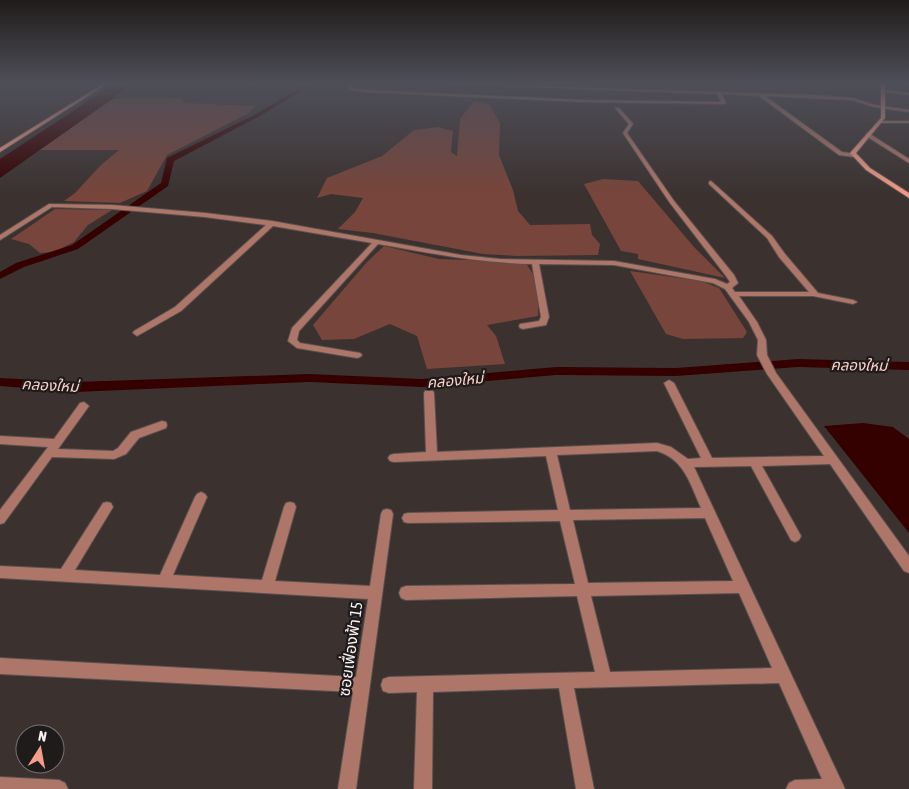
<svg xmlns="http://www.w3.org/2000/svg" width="909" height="789" viewBox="0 0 909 789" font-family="'Asap Condensed','Noto Sans Thai',sans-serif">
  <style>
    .green { fill: #77453b }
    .water { fill: #350100 }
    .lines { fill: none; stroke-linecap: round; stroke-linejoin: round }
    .canal { fill: #350100; fill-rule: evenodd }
    .street-casing { stroke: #59514f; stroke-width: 2 }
    .secondary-casing { stroke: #59514f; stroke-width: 2 }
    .street { fill: #ae7669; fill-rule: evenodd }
    .secondary { fill: #f29985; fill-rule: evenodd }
    .labels { text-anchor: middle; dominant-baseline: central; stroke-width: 4.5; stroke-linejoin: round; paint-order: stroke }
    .water-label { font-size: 15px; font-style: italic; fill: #ffd1c7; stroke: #1f1b1a }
    .near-street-label { font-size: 16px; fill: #f8f2f1; stroke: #1f1b1a }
  </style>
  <rect width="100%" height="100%" fill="#3b3230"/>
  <path class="green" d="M181 98 185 103 256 106 247 114 167 155 147 191 120 203 64 201 75 193 101 165 119 150H40L113 99Z
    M474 101 489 104 500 123 499 155 513 190 518 211 530 225 590 224 592 235 600 244 598 255 517 256 483 254 373 233 338 229 355 212 363 198 331 194 317 198 327 178 382 156 414 130 438 127 453 131 451 152 457 156 460 119Z
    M603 179 638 181 694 247 725 278 638 259V254L621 251 584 184Z
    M55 209 112 210 88 225 74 242 54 252 40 253 29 244 11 239Z
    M384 246 439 259 525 262 539 283 538 316 487 325 496 336 505 364 427 369 417 336 390 324 354 339 322 340 313 325 367 262Z
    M630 271 701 281 719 288 747 332 743 338 683 339 666 334Z"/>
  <path class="water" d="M114 84H133L0 178V159Z
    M863 423 893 427 909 439V533L824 426Z"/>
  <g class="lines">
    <path class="canal" d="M307 84H313L260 116 174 161 168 186 78 249 24 267 0 279V272L16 263 72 245 161 183 167 158 256 114Z
      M798 359 909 362V370L798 367 676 376 556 375 422 387 309 382 76 392 0 386V378L76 382 309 374 422 379 556 367 676 368Z"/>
    <defs>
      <path id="street" d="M350 84H354L352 88 365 90 583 100 721 102 717 94 447 84 812 95 853 98 875 105 909 110V112L874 107 852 100 765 96 842 152 856 154 857 155 854 157 839 155 759 96 722 94 726 103 724 104 583 102 365 92 349 90Z
        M883 90 909 93V95L884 92Z
        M615 108H619L633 124 627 133 674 201 734 275 738 283 732 288 735 292H809L779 257 767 238 709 184V182L711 181 772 236 785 254 818 293 853 300 857 302 853 304 813 296H739L757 322 766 340 767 355 776 373 909 556V573L904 571 830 464 762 466 801 536 799 540 795 542 791 540 751 466 694 467 845 789H786L789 783 795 780 822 779 779 683 574 688 594 789H576L559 688 433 692 432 789H414L417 692 389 693 383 691 381 685 383 679 389 677 595 672 577 596 406 600 401 598 399 593 401 588 406 586 575 584 560 521 408 523 404 522 402 518 404 514 408 513 558 510 546 456 394 462 390 461 388 458 390 455 394 454 426 452 424 393 425 391H433L434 393 437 452 657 443 671 447 688 459 701 458 664 383 669 380 674 383 712 458 824 456 767 374 757 355 758 340 749 322 725 289 713 283 614 265 539 264 549 317 546 325 523 329 520 328 519 326 520 324 539 321 541 317 532 264C479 263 430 253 378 244L299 331 297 340 300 343 360 353 362 355 360 357 357 358 297 348 288 341 292 328 372 243 273 226 181 311 137 336 133 333 134 331 175 307 266 225 205 217 112 209 52 207 0 240V235L49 204 112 205 205 213 272 221 461 255 500 259 614 261 715 279 727 284 730 282 726 276 670 203 623 133 629 124ZM657 451C685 460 690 484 701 508L570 510 557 455ZM705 518 733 581 588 583 573 520ZM739 593 772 668 610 672 591 596Z
        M881 121H909V123H879Z
        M866 134H870L909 159V163L866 136Z
        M84 402 89 406 58 449 113 451 118 448 131 432 162 421 166 422 167 425 166 428 139 438 126 454 114 459 52 457 4 523 0 524V510L48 447 0 444V436L54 439 80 403Z
        M201 492 205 494 207 497 173 575 262 580 284 507 286 503 290 502 294 503 296 507 275 581 370 586 381 514 383 510 387 509 391 510 393 514 356 789H338L353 692 0 674V658L356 677 368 599 0 578V566L61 569 103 503 107 502 111 503 113 507 75 570 160 575 195 497 197 494Z
        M0 777 59 780 65 783 68 789H0Z"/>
      <path id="secondary" d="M103 84H107L0 152V148Z
        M881 84H885V118L856 153 870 168 909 193V198L866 170 850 153 881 118Z"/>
    </defs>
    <use href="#street" class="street-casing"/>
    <use href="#secondary" class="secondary-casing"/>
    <use href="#street" class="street"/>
    <use href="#secondary" class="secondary"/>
  </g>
  <linearGradient id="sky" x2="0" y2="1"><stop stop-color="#201c1a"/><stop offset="0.43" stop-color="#4f4f59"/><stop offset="1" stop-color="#4f4f59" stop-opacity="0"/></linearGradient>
  <rect width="909" height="194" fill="url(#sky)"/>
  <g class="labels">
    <g class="water-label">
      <text transform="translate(859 365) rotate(1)">คลองใหม่</text>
      <text transform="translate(455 380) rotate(-5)">คลองใหม่</text>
      <text transform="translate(50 385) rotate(3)">คลองใหม่</text>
    </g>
    <g class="near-street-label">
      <text transform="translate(350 649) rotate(-82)">ซอยเฟื่องฟ้า 15</text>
    </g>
  </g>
  <g transform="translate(40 749) rotate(11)"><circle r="24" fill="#1f1b1a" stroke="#767170"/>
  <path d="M0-4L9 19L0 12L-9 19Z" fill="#f49e8a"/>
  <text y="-8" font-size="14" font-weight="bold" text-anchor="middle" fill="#f8f2f1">N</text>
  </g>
</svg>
